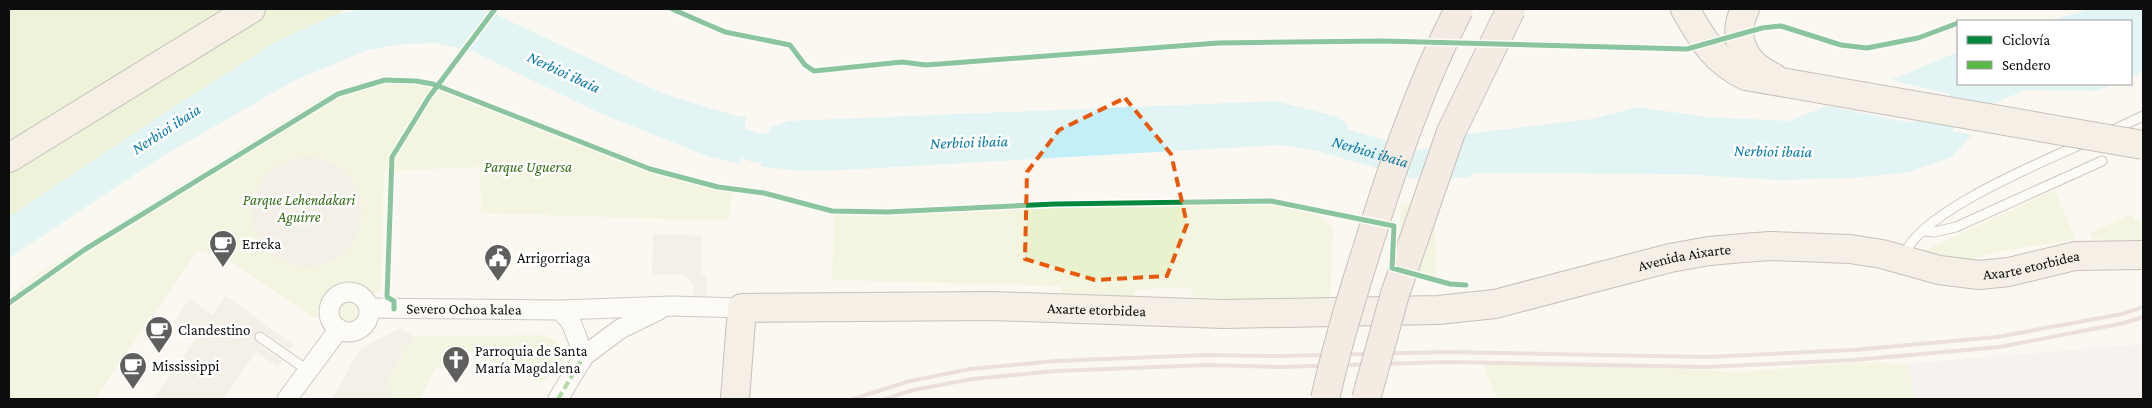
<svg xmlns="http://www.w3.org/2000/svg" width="2152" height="408" viewBox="0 0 2152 408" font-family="'Crimson Pro',serif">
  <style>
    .industrial { fill: #f1eaef }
    .green { fill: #e9f2ce }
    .forest { fill: #dbebbc }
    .plaza { fill: #ece5dc }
    .water { fill: #c3eff9 }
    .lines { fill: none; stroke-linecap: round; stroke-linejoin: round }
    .river { stroke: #c3eff9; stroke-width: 29 }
    .service-casing { stroke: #949290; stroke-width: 11 }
    .minor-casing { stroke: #949290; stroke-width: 21 }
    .primary-casing { stroke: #81807d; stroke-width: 30 }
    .service { stroke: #fefefd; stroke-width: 9 }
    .minor { stroke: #fefefd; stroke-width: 19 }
    .primary { stroke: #ede4d8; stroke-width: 28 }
    .rail { stroke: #d9c3c6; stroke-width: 4 }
    .primary-bridge-casing { stroke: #81807d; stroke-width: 30; stroke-linecap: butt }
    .motorway-bridge-casing { stroke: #81807d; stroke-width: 30; stroke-linecap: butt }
    .primary-bridge { stroke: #ede4d8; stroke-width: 28 }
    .motorway-bridge { stroke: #ebdbd3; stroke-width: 28 }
    .quiet { stroke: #58b947; stroke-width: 4; stroke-dasharray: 8 4; stroke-linecap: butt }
    .cycleway-casing { stroke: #fff; stroke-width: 8 }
    .cycleway { stroke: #00873e; stroke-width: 5 }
    .marked { fill: none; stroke: #e8590c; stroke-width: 4; stroke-dasharray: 10 6; stroke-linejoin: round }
    .labels { text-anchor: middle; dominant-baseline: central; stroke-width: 5; stroke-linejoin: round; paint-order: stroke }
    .park-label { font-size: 15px; font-style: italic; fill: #366c16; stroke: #fff }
    .poi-label { font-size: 15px; fill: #0d0d0d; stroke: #fff; text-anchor: start }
    .street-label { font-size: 15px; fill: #0d0d0d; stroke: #fff }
    .water-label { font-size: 16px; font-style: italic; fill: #097aa4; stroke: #fff }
  </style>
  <rect width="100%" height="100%" fill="#fbf7f1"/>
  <path class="industrial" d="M2143 344V399H1915L1908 364Z"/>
  <path class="green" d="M396 76 422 77 667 170 733 188 728 221 481 213 480 167 384 171 381 288 374 294C354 272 318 283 320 315L313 318 220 254 197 251 95 399H9V296L45 269 326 95C349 84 371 79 396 76Z
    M2055 190 2075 239 2007 250 1956 263 1919 253Z
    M1435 202 1436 278 1398 267 1401 203Z
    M1271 204 1316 214 1333 228 1330 308C1284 305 1239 298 1193 297L1191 289 1179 287 1135 290V297L1061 296V286L832 280 834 215 1055 208Z
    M2132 214 2135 221 2143 218V240L2092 239 2090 233Z
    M339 312a10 10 0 1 1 20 0a10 10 0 1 1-20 0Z
    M541 335C553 337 572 349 560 364 555 371 547 377 541 383L462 348 449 372 437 366 420 397 424 399H395L387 382 414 336Z
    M1531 362 1741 372 1863 362 1908 364 1915 399H1497L1483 366Z"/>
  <path class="forest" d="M9 9H345L238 100 9 256Z"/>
  <path class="plaza" d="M252 212a55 55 0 1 1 110 0a55 55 0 1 1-110 0Z
    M653 234 702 236 701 275 707 276 706 297 693 296 694 286 684 275 652 274Z
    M226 296 294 345 290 350 264 332 257 343 282 361 278 367 256 352 223 399H153L199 334 176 318 190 299 212 315Z
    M400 328 414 336 387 381 395 399H332L360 349Z"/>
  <path class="water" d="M363 9H480L495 14 664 94 736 116 746 117 740 164 707 156 595 111 475 52 436 43 401 44 368 50 295 80 161 157 9 258V217L160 116 274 43 332 16Z
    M2090 9H2143V71L2131 77V21H2049Z
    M1958 52V84H2114L2096 91 2026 90 1992 104 1891 80Z
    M1276 101 1338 117 1348 126 1342 155 1280 145 843 170 798 171 761 166 770 128 789 121Z
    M1827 106 1972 135 1951 157 1909 172 1854 178 1778 180 1681 174 1452 173 1466 134 1592 119 1638 107 1706 117 1789 121Z"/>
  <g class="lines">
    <g class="river">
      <path d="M706 131 757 148H804"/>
      <path id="s1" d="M1308 133 1415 164 1464 163"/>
      <path d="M1899 140 1924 135 1985 84"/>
    </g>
    <defs>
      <path id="service" d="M2109 132 2143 116
        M1924 231 1934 232 1956 227 2102 161
        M1904 256C1917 213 2044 161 2086 142
        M260 337 307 370"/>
      <g id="minor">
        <circle cx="349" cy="312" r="20"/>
        <path id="s2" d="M369 308 560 310 672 306 742 308"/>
        <path d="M560 310 571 322 584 356"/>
        <path d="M287 399 339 329"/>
        <path d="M558 399 584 356 620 329 659 310"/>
      </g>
      <g id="primary">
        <path d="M1685 9C1702 39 1714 61 1746 76L1861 96"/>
        <path d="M1745 9C1731 38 1744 64 1773 77"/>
        <path d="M9 158 251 9"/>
        <path id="s3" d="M735 399 742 308 992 306 1224 314 1438 310 1495 304 1670 258 1709 251 1743 248 1770 246 1850 249 1882 254 1939 270 1979 275 2009 272 2075 256 2143 255"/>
      </g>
    </defs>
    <use href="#service" class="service-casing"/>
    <use href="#minor" class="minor-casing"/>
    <use href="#primary" class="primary-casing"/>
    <use href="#service" class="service"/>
    <use href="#minor" class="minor"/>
    <use href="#primary" class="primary"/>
    <path class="rail" d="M853 399 910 381 970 369 1055 361 1206 355 1279 356 1447 352 1706 357 1853 350 1997 337 2122 314 2143 307
      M885 399 913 390 972 379 1056 371 1206 365 1279 367 1447 362 1706 367 1854 360 1999 347 2124 323 2143 317"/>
    <defs>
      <path id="primary-bridge" d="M1861 96 2143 145"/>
      <path id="motorway-bridge" d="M1325 399C1336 349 1351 299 1367 249 1392 168 1420 86 1459 9
        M1366 399 1395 294 1451 132 1511 9"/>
    </defs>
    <use href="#primary-bridge" class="primary-bridge-casing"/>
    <use href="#motorway-bridge" class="motorway-bridge-casing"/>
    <use href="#primary-bridge" class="primary-bridge"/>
    <use href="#motorway-bridge" class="motorway-bridge"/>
    <path class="quiet" d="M558 399 584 356"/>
    <defs>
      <path id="cycleway" d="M672 9 725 32 790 45 805 65 814 71 902 62 926 65 1218 43 1383 41 1687 49 1762 28 1781 26 1841 45 1867 48 1918 38 1958 23
        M9 303 84 250 338 94 385 80 416 81 433 84 650 169 718 187 764 193 832 211 887 212 1055 204 1271 201 1394 226 1392 268 1450 284 1466 285
        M394 309V301L387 297 392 157 429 97 495 9"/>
    </defs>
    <use href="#cycleway" class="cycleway-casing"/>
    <use href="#cycleway" class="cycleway"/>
  </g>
  <path d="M0 0H2152V408H0ZM1125 98 1171 154 1187 224 1167 276 1095 280 1025 259 1027 172 1059 130Z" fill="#fbf7f1" fill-opacity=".55" fill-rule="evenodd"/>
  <path class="marked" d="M1125 98 1171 154 1187 224 1167 276 1095 280 1025 259 1027 172 1059 130Z"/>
  <defs>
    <symbol id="cafe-pin" viewBox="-11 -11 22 30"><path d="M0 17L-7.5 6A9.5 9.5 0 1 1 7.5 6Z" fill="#605f5d" stroke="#fff"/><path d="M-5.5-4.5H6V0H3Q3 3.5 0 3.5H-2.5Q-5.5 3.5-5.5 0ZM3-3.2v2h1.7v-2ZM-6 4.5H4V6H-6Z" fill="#fff"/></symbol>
    <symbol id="civic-pin" viewBox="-11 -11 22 30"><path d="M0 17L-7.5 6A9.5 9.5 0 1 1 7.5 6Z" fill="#605f5d" stroke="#fff"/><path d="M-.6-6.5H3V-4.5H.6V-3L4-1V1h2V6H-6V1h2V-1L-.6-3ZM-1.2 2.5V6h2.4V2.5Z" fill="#fff"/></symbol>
    <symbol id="church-pin" viewBox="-11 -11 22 30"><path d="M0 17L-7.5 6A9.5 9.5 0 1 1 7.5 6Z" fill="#605f5d" stroke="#fff"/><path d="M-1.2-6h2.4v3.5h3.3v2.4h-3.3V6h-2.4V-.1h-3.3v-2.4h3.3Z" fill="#fff"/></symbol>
  </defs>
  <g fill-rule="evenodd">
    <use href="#cafe-pin" x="207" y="228" width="32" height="43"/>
    <use href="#civic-pin" x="482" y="242" width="32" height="43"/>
    <use href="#cafe-pin" x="143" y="314" width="32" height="43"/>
    <use href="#church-pin" x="440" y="344" width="32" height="43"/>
    <use href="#cafe-pin" x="117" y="350" width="32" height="43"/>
  </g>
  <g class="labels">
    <g class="park-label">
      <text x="528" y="167">Parque Uguersa</text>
      <text x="299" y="200">Parque Lehendakari<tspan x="299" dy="17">Aguirre</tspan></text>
    </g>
    <g class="poi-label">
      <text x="242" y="244">Erreka</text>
      <text x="517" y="258">Arrigorriaga</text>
      <text x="178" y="330">Clandestino</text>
      <text x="475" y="351">Parroquia de Santa<tspan x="475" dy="17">María Magdalena</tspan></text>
      <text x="152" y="366">Mississippi</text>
    </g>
    <g class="street-label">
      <text stroke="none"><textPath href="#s3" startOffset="1040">Avenida Aixarte</textPath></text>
      <text stroke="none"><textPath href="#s3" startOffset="1392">Axarte etorbidea</textPath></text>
      <text stroke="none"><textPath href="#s2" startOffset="95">Severo Ochoa kalea</textPath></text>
      <text stroke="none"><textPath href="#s3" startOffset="446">Axarte etorbidea</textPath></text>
    </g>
    <g class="water-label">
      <text transform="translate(564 72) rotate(25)">Nerbioi ibaia</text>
      <text transform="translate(166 129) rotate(-33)">Nerbioi ibaia</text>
      <text transform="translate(969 142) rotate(-2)">Nerbioi ibaia</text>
      <text stroke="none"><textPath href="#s1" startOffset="65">Nerbioi ibaia</textPath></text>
      <text transform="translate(1773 151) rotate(1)">Nerbioi ibaia</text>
    </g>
  </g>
  <rect width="2152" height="408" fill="none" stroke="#0d0d0d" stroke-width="20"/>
  <rect x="1957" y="20" width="175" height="65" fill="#ffffff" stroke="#9e9e9e"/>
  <rect x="1967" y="36" width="25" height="8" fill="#00873e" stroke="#9e9e9e"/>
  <text x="2002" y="45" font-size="15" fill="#0d0d0d">Ciclovía</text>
  <rect x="1967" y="61" width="25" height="8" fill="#58b947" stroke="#9e9e9e"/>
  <text x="2002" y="70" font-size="15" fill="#0d0d0d">Sendero</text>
</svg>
